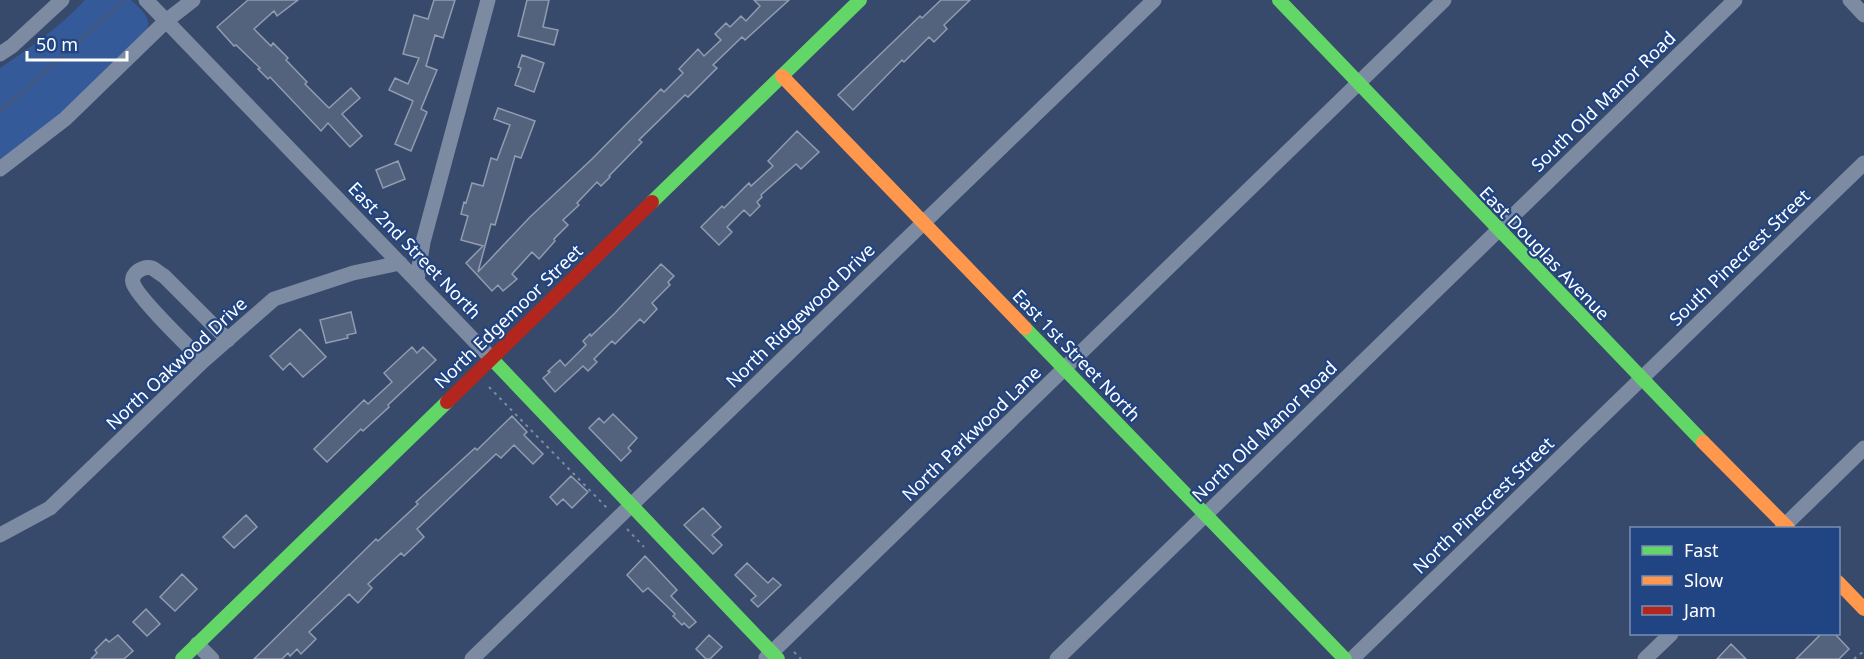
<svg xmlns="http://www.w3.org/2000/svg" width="1864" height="659" viewBox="0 0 1864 659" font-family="'Noto Sans',sans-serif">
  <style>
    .green { fill: #355a99 }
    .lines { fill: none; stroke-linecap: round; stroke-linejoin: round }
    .stream { stroke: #3f5885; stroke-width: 4 }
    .building { fill: #53627d; stroke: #919cb0; stroke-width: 1.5 }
    .path { stroke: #7d8ba2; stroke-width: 2; stroke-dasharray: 3 4.5; stroke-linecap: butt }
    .street { stroke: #7d8ba2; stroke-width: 15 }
    .fast { stroke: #63d668; stroke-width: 14 }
    .slow { stroke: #ff974d; stroke-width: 14 }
    .jam { stroke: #b3261e; stroke-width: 14 }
    .labels { text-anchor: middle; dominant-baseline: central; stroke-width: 4.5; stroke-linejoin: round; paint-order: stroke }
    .street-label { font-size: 18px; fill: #fff; stroke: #214482 }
  </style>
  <rect width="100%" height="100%" fill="#374a6c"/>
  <path class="green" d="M85 0H131C140 9 152 17 147 30L42 131 0 163V68C30 48 60 27 85 0Z"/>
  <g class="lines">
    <path class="stream" d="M0 112 125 0"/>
  </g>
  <path class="building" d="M248 0H298L277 16 274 11 254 29 271 46 273 43 288 58 286 60 307 82 305 84 329 108 351 88 360 98 342 114 362 136 350 147 328 123 321 131 270 77 268 79 258 69 260 68 236 45 234 46 217 27Z
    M434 0H455L443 38 435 35 426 66 437 70 421 109 427 112 411 151 395 144 413 101 389 90 395 78 408 84 419 58 403 54 414 15 428 19Z
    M527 0H549L543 27 558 30 554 45 518 36Z
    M754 0H789L745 40 742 37 713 65 717 68 688 97 685 95 639 140 642 142 609 176 610 177 601 186 597 182 577 203 579 205 563 220 568 225 554 239 555 241 539 259 532 252 512 274 517 279 503 291 498 285 492 291 466 263 483 246 461 240 468 216 461 214 464 202 466 203 472 183 483 186 491 158 497 160 510 125 494 119 498 108 535 121 521 158 515 156 495 225 491 224 478 272 530 217 592 159 661 89 664 92 683 73 679 69 698 49 704 56 721 40 715 34 726 23 730 27 741 16 746 21 760 6Z
    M941 0H970L944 25 947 29 934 42 929 37 904 62 902 60 853 110 838 95 920 16 922 18Z
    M522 55 544 63 534 92 515 85 521 68 518 67Z
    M797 131 819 152 801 169 796 164 761 195 762 197 757 202 760 206 750 216 744 210 727 227 732 232 719 245 701 227 722 206 724 208 749 183 751 186 773 166 768 161Z
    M398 161 405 179 383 188 376 170Z
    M661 264 674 276 668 282 670 285 652 303 657 309 644 323 640 319 615 344 612 341 594 359 597 362 588 371 583 366 555 392 543 378 550 372 548 371 560 360 565 366 586 345 583 341 590 334 591 336 615 313Z
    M351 312 356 333 347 335 348 338 326 343 320 320Z
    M300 329 326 357 303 377 290 363 283 370 270 356Z
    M412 347 417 353 423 347 436 360 388 405 389 407 363 431 361 429 327 462 314 449 364 400 368 404 392 382 384 373Z
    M613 414 637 438 628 448 631 451 621 461 589 428 599 418 604 423Z
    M512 416 527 432 524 435 543 454 533 464 514 445 501 458 496 454 417 529 424 537 404 556 401 553 368 584 372 588 358 603 349 594 309 632 316 639 301 654 297 649 290 656 288 653 282 659H254L376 539 378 541 418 504 416 502 475 448 477 450Z
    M571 476 588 492 572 508 563 499 557 505 550 497Z
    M703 508 721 527 712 535 722 545 713 554 684 525Z
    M246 515 257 527 234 548 223 537Z
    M645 556 677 590 671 596 696 622 689 628 684 623 682 625 673 616 675 614 648 588 643 592 627 575Z
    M747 563 768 583 773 578 781 585 758 607 751 600 756 596 735 575Z
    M182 574 197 589 175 611 160 597Z
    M146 609 160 624 147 636 133 622Z
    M1822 633H1834L1849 649 1839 659H1796Z
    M118 635 133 651 124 659H91L97 653 95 650 106 639 109 642Z
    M709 635 722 647 710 659H706L696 649Z
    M1731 644 1746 659H1717Z"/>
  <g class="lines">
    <path class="path" d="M489 387 607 508
      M627 529 644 547
      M794 652 801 659
      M1854 659 1864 651"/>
    <path class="street" d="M146 0 491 358
      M1850 0 1864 15
      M0 54 12 46 62 0
      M0 169 65 119 166 21 193 0
      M417 280 423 242 488 0
      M203 361C190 348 137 297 133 283 130 273 143 266 152 268 156 270 160 274 164 276L228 340
      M1782 528 1864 448
      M0 535 50 508 203 361 274 299 353 273 400 263
      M197 644 212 659
      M766 658 1444 0
      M472 659 1154 0
      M1057 659 1735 0
      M1352 659 1864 163
      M1645 659 1671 634"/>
    <path class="fast" d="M1279 0 1703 442
      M652 202 860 0
      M1025 328 1345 659
      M491 358 778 659
      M182 659 447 402"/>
    <path class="slow" d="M782 76 1025 328
      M1703 442 1788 528
      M1838 582 1864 609"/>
    <path class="jam" d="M447 402 652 202"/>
  </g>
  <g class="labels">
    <g class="street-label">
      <text transform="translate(1603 101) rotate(-44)">South Old Manor Road</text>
      <text transform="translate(415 250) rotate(46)">East 2nd Street North</text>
      <text transform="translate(1545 253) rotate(46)">East Douglas Avenue</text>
      <text transform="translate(1739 257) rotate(-44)">South Pinecrest Street</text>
      <text transform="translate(800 315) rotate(-44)">North Ridgewood Drive</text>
      <text transform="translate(508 316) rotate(-44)">North Edgemoor Street</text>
      <text transform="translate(1077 355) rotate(46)">East 1st Street North</text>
      <text transform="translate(176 363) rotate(-43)">North Oakwood Drive</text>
      <text transform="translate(1264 431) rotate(-44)">North Old Manor Road</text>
      <text transform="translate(971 433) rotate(-44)">North Parkwood Lane</text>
      <text transform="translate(1483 505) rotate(-44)">North Pinecrest Street</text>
    </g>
  </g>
  <rect x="1630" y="527" width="210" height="108" fill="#214482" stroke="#7a8fb4" stroke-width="1.5"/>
  <rect x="1642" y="546" width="30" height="9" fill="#63d668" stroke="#7a8fb4" stroke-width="1.5"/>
  <text x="1684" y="557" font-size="18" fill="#ffffff">Fast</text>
  <rect x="1642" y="576" width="30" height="9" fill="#ff974d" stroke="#7a8fb4" stroke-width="1.5"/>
  <text x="1684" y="587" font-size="18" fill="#ffffff">Slow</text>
  <rect x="1642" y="606" width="30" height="9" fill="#b3261e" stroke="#7a8fb4" stroke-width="1.5"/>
  <text x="1684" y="617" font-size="18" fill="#ffffff">Jam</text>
  <path d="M27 51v9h100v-9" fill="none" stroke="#ffffff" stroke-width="3"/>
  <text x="36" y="51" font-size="18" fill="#ffffff" stroke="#214482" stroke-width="4.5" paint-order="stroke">50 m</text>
</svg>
